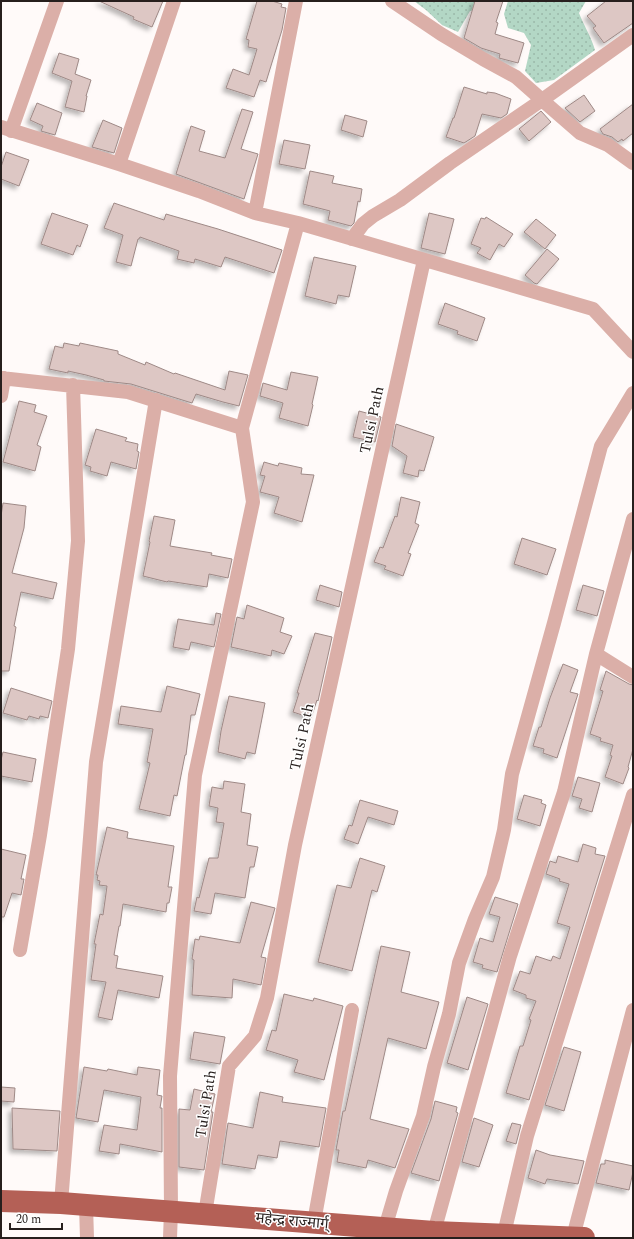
<svg xmlns="http://www.w3.org/2000/svg" width="634" height="1239" viewBox="0 0 634 1239" font-family="Spectral,'Noto Sans Devanagari',serif">
  <style>
    .grass { fill: url(#grass-dots) }
    .building { fill: #ddc7c4; stroke: #9e8986; filter: url(#shadow) }
    .lines { fill: none; stroke-linecap: round; stroke-linejoin: round }
    .minor { stroke: #dbafa8; stroke-width: 14 }
    .trunk { stroke: #b46056; stroke-width: 22 }
    .labels { text-anchor: middle; dominant-baseline: central; stroke-width: 3; stroke-linejoin: round; paint-order: stroke }
    .street-label { font-size: 15px; fill: #271f1d; stroke: #fff }
  </style>
  <defs>
    <pattern id="grass-dots" width="8" height="8" patternUnits="userSpaceOnUse"><rect width="8" height="8" fill="#b3d7c5"/><path d="M2 2h.1M6 6h.1" fill="none" stroke="#9ab8a9" stroke-width="1.8" stroke-linecap="round"/></pattern>
    <filter id="shadow"><feDropShadow dx="-3.5" dy="3.5" stdDeviation="2" flood-color="#0004"/></filter>
  </defs>
  <rect width="100%" height="100%" fill="#fffaf9"/>
  <path class="grass" d="M414 1H487L484 9 470 11 458 32 442 25 426 10Z
    M508 1H586L579 13C584 26 591 36 595 50L554 80 536 83 525 71 531 45 524 33 508 28 504 14Z"/>
  <path class="building" d="M99 1H163L152 27 133 19 134 17Z
    M257 1H272L282 4 281 7 286 8 282 30 266 82 260 80 254 97 226 88 233 69 249 75 257 49 248 47 249 40 246 39Z
    M475 1H503L496 22 498 23 495 34 524 43 518 63 499 58 500 54 481 48 464 38Z
    M606 1H633V23L604 43 593 28 596 26 587 16Z
    M59 53 79 59 75 74 91 80 86 96H87L84 112 65 107 72 81 52 73Z
    M464 87 487 94V92L495 93 511 99 507 114 501 118 482 114 475 136 464 143 446 137 453 118H454Z
    M584 95 595 111 580 122 565 108Z
    M37 103 62 113 55 135 41 131 43 126 30 120Z
    M633 104V133L623 141 622 139 618 142 612 137 603 134 600 129Z
    M242 109 253 112 241 149 258 154 244 199 176 174 191 126 205 131 199 151 225 158Z
    M541 111 551 122 529 141 519 129Z
    M345 115 367 121 363 137 341 130Z
    M103 120 122 128 114 153 92 147Z
    M284 140 310 145 305 169 279 164Z
    M6 152 29 160 19 186 1 179V167Z
    M310 171 334 176 332 183 362 189 360 202 358 201 354 223 351 226 328 220 330 211 303 204Z
    M114 203 164 220 166 214 218 229 282 250 274 273 225 257 221 267 195 259 194 263 177 259 179 251 140 237 139 239H138L131 266 116 262 123 235 104 228Z
    M52 213 88 225 80 247 77 245 73 255 41 244Z
    M429 213 454 219 445 254 421 248Z
    M486 217 513 234 504 247 499 244 490 260 477 253 481 248 471 244 481 218 485 219Z
    M536 219 556 235 545 249 524 232Z
    M547 249 559 259 537 284 534 283 525 275Z
    M314 257 356 266 349 297 338 295 336 304 305 296Z
    M445 303 485 318 477 341 457 334 458 331 438 324Z
    M64 343 79 346 80 343 118 351V354L145 365 146 362 174 374 175 373 225 390 229 371 248 375 239 406 223 402 196 394 192 403 131 384 104 381V380L86 375 68 371V373L49 369 55 346 63 348Z
    M291 372 318 377 312 404 313 405 308 426 279 418 283 403 260 396 263 383 287 390Z
    M19 401 36 405 34 412 47 416 37 445 41 447 35 471 3 462Z
    M359 411 381 417 375 442 353 437Z
    M396 424 434 437 424 471 419 470 418 477 403 473 407 456 392 446Z
    M96 429 127 438 125 441 138 444 137 451 139 452 136 469 111 462 107 476 90 471 91 467 85 465Z
    M264 462 278 466 279 463 302 468 301 474 314 475 302 522 274 513 279 497 260 492 265 476 260 475Z
    M401 497 420 502 415 523 419 525 408 553 411 554 403 576 384 569 386 566 374 562 380 547 383 548 395 516 397 517Z
    M3 503 26 506 24 528 12 573 57 583 53 599 21 592 14 626 16 627 9 671H1V516Z
    M154 516 175 520 170 546 212 553 211 555 232 559 228 578 209 574 207 587 168 581 167 582 143 576 150 542 149 541Z
    M522 538 556 549 547 575 514 564Z
    M320 585 342 592 339 607 316 600Z
    M583 585 604 591 597 616 576 610Z
    M247 605 284 618 280 632 292 636 284 654 272 650 271 656 231 647 237 617 244 619Z
    M216 613 221 614 214 647 191 642 189 650 173 647 178 619 214 625Z
    M315 633 332 637 318 701 317 700 311 718 293 712 299 693H297Z
    M563 664 578 670 570 692 578 694 557 758 543 753 544 749 533 746 539 727H541L550 698Z
    M606 671 629 684 633 685V749L628 767 629 768 623 784 605 777 612 756 610 755 613 745 600 741 601 738 590 734 603 691 600 690Z
    M167 686 200 694 195 715H191L186 755H185L177 796 174 795 170 816 139 809 150 763 147 762 153 729 118 724 121 706 161 712Z
    M11 688 52 701 48 718 40 716 39 719 29 716 27 720 3 713Z
    M229 696 265 703 255 754 247 752 245 759 218 752 221 731Z
    M3 752 36 759 32 782 1 776V760Z
    M578 777 600 783 592 812 579 808 582 799 572 796Z
    M224 781 245 784 241 812 251 814 247 845 258 847 254 867H250L245 898 215 893 211 914 194 911 197 897 199 898 209 858H218L224 823 216 822 218 808 209 806 212 787 223 789Z
    M524 795 542 800 541 803 546 805 540 826 517 819Z
    M360 800 398 811 394 825 368 817 358 844 344 839 349 825 352 826Z
    M107 827 128 832 127 838 174 846 168 887H172L169 903H167L166 912 123 904 120 926H119L114 955 118 956 116 968 163 976 159 998 118 990 112 1020 98 1017 106 982 91 980 96 944H94L100 914 103 915 107 886 99 885 100 881 97 880 98 875H96Z
    M583 844 596 848 595 854 605 856 529 1100 506 1093 520 1046H523L531 1020 529 1019 536 1001 526 998V995L513 990 520 971 530 974 536 956 551 961 553 956 560 959 570 927 557 923 569 884 559 881 560 879 546 874 550 861 556 863 558 856 578 862Z
    M1 849 26 855 21 879H24L21 895 12 893 4 917H1Z
    M360 858 385 866 377 892 372 890 352 971 318 962 337 885 351 888Z
    M495 897 518 904 497 972 482 968 483 965 473 962 480 938 493 942 500 917 489 914Z
    M251 902 275 908 261 957 266 958 261 985 233 979 232 998 192 995 194 960 192 959 195 939 199 940 200 936 240 943Z
    M381 946 410 952 401 992 439 1002 426 1049 388 1038 370 1119 409 1129 395 1168 368 1160 366 1168 337 1162 339 1150H336L343 1111H345Z
    M284 994 313 1001 314 998 343 1006 324 1080 294 1072 298 1060 266 1050 272 1030 276 1031Z
    M467 997 488 1004 468 1070 447 1063Z
    M194 1032 225 1037 220 1064 190 1059Z
    M564 1047 581 1052 564 1111 545 1105Z
    M84 1067 107 1071 108 1069 137 1075 138 1067 160 1070 157 1095 162 1096 160 1108H162V1152L120 1144 119 1154 99 1151 104 1125 137 1130 141 1097 104 1090 98 1122 76 1118Z
    M1 1087 15 1088 14 1102 1 1101Z
    M194 1089 215 1094 211 1112H213L204 1170 179 1167V1109L190 1110Z
    M260 1092 283 1097 282 1102 326 1108 319 1147 280 1141 277 1158 258 1155 255 1169 222 1164 228 1123 253 1128Z
    M435 1101 457 1107 456 1112 458 1113 439 1181 411 1173 431 1119Z
    M12 1108 60 1111 57 1151 13 1149Z
    M474 1118 493 1125 479 1167 462 1162Z
    M512 1123 521 1125 516 1144 506 1141Z
    M536 1150 550 1155 584 1161 578 1184 547 1179 545 1184 528 1178Z
    M605 1160 633 1166V1172L629 1190 596 1183 601 1164H605Z"/>
  <g class="lines">
    <path class="minor" d="M633 35 542 100 580 133 608 145 633 163
      M1 127 119 164 199 191 255 213 298 223 593 309 633 352
      M11 131 57 1
      M119 164 174 1
      M255 213 296 1
      M352 239 363 224 373 216 400 200 450 163 542 100 516 77 483 59 441 34 392 1
      M1 378 128 392 242 428
      M1 396 4 378
      M596 654 633 677
      M20 950 40 835 68 649 78 541 73 385
      M61 1203 96 762 156 400
      M86 1205 87 1238
      M205 1214 229 1066 255 1036 267 998 295 845 424 260
      M314 1222 352 1010
      M434 1232 510 956 564 792 596 654 633 519
      M504 1234 527 1136 633 795
      M385 1235V1228L396 1191 423 1116 434 1067 449 1014 459 963 475 919 493 877 504 830 512 774 554 623 601 446 633 393
      M573 1237 633 1010
      M170 1238 171 1211 170 1076 195 775 253 502 242 428 298 223"/>
    <path class="trunk" d="M1 1201 61 1203 434 1232 584 1238"/>
  </g>
  <g class="labels">
    <g class="street-label">
      <text transform="translate(372 420) rotate(-78)">Tulsi Path</text>
      <text transform="translate(302 737) rotate(-78)">Tulsi Path</text>
      <text transform="translate(206 1104) rotate(-81)">Tulsi Path</text>
      <text transform="translate(292 1221) rotate(5)">महेन्द्र राज्मार्ग्</text>
    </g>
  </g>
  <rect width="634" height="1239" fill="none" stroke="#271f1d" stroke-width="4"/>
  <path d="M10 1223v6h52v-6" fill="none" stroke="#271f1d" stroke-width="2"/>
  <text x="16" y="1223" font-size="12" fill="#271f1d" stroke="#ffffff" stroke-width="3" paint-order="stroke">20 m</text>
</svg>
